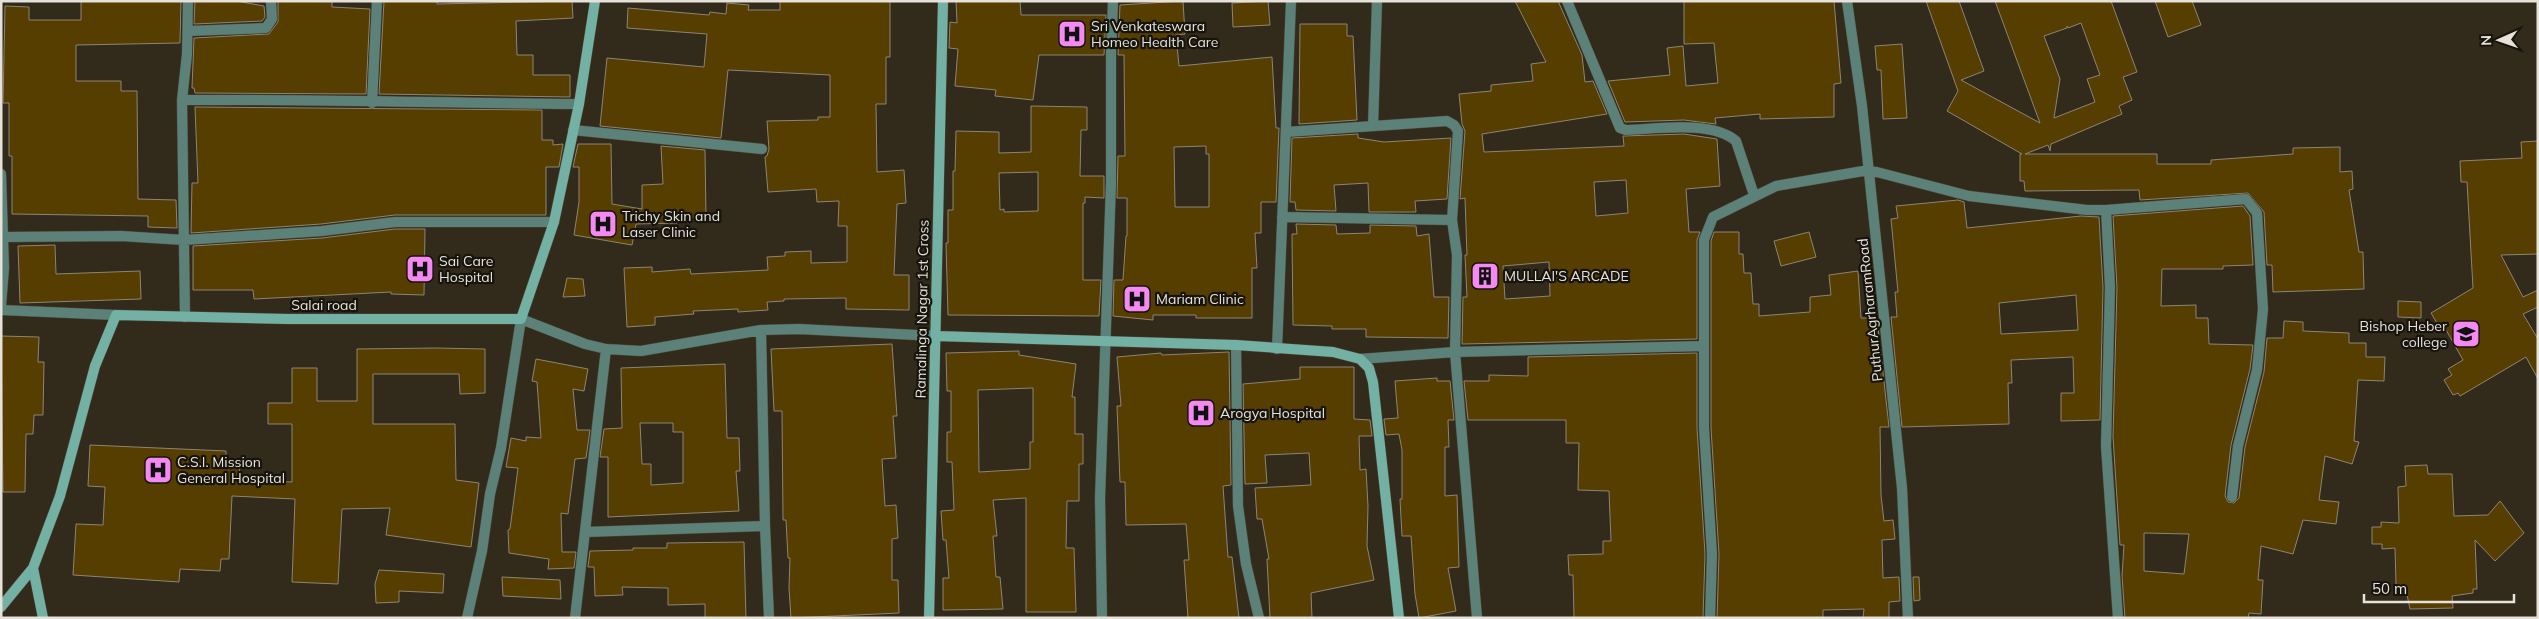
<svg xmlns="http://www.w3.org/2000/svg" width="2539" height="619" viewBox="0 0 2539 619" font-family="Mulish,sans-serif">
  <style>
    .building { fill: #563e00; stroke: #8d8474; fill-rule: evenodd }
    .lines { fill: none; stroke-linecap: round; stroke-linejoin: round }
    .street-casing { stroke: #4f483a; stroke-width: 11 }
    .secondary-casing { stroke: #4f483a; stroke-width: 11 }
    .street { stroke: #5b8179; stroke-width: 10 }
    .secondary { stroke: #73b1a4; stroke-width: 10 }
    .labels { text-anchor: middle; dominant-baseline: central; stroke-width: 4.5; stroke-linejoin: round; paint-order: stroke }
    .poi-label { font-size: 14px; fill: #e6e2d9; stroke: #17140d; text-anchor: start }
    .street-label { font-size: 14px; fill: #e6e2d9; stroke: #17140d }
  </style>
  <rect width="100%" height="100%" fill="#322b1c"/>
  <path class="building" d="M81 1H181L180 43 76 45V81H121V91H137L138 199 176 200 177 228 148 227V216L12 214V156H9V103H3L5 6 29 7V20H81Z
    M195 1H236L264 6 265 17 262 21 194 24Z
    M278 1H332V7L370 9 366 94 195 93 194 88H192L194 38 269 34 278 22Z
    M384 1H437V4L572 1 573 18 516 21 517 55H533V75H570V97L379 94Z
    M780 1H890V57H886V104H876L877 172 904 170 906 203 897 204 894 275H909V310L846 309V298L784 299V301L767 302 768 310 738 312V309L693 311 694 314 655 317V325L627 327 624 268 652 267V272L690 269 691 274 768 270 767 257 785 256V252L811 251V263L847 262V226H838L839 201 817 202 816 189 768 192 765 157 767 156 769 149 767 121 818 120V117H830V75L728 70 721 138 600 126 607 58 704 67 707 34 627 28 628 8 709 15 710 12 726 14 727 3 749 5 748 10H780Z
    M956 1H1020L1021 15H1106L1104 55H1039L1033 100 995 96 996 90 955 86 958 49 949 48 950 22 957 23Z
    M1183 1 1185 34 1176 35 1179 66 1272 57 1276 128H1279L1276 202H1261V233H1255L1257 268H1252V318H1196V315H1153V320L1113 316 1114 280H1123L1126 236H1127V198H1117L1118 156H1125L1124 55H1118L1120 5ZM1206 146V154H1209V207H1175L1174 147Z
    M1268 1 1270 25 1233 27 1232 3Z
    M1515 1H1558L1582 55 1585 82 1593 81 1607 114 1482 134 1484 152 1624 146 1623 136 1684 134 1717 139 1720 186 1686 189 1689 232H1700L1697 240V339L1462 344 1463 297H1467L1465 255H1467L1465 198 1460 199 1465 131 1462 124 1459 94 1491 91V85L1533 81 1531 64 1546 62ZM1626 180 1628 213 1596 216 1594 182ZM1549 262 1550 296 1505 299 1503 266Z
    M1684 1H1834L1841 83 1834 84V117L1760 119V114L1715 118 1716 124 1684 120 1625 122 1608 81 1670 75 1667 48 1683 46 1686 86 1718 83 1714 43 1684 44Z
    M1926 1H1959L1984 71 1961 80 2040 123 1995 1H2111L2137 72 2123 77 2132 100 2119 106 2122 114 2051 144 2050 151 2048 145 2025 154H2157V164H2211V160L2293 154V148L2340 147V172L2352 171 2353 189 2349 190 2359 252H2363L2364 289 2273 292 2272 265H2267L2264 212 2248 193 2140 200 2139 190 2025 191 2024 181H2020V154H2022L1947 111 1958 91ZM2081 23 2100 75 2087 79 2095 102 2054 118 2060 79 2044 36 2067 28V26L2068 28Z
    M2155 1H2192L2201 25 2168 37Z
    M1300 24H1347V36H1353L1357 120 1299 124Z
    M1902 44 1907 118 1883 119 1881 70H1877L1875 46Z
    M1031 106 1087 107V130H1081L1080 176H1104V198L1085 197V203H1083V280H1101L1099 316 948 315 946 243H948V210H953V171H955L956 131 999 132V153L1031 152ZM1038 172V211L1004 212V209L1000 210 999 173Z
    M195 107 542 110V140H553V145L563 144 559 167H546V215H395L321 224 191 233 192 183H198Z
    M1358 134V138L1384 142 1451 138 1447 199 1415 201 1416 212H1369L1368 183 1334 185 1336 211 1296 210 1295 202H1290L1292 138Z
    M2538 141V254L2501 255 2523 297 2538 290V307L2523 314 2538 339V379L2526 357 2460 396 2458 393 2453 395 2444 380 2452 375 2448 369 2463 360 2445 328 2441 330 2431 313 2473 288 2467 182H2461L2460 161 2522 158 2521 142Z
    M578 144H611L612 204 642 209V185L663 184 661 146 705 150 706 217H678L677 223 636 224 632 245 574 235 579 202V167H573Z
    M1958 200 1964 202 1967 228 2081 216 2099 217 2103 287 2100 420 2061 421V393H2074L2073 357 2011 360 2012 383H2008L2009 424 1902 427 1891 317H1897L1895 292H1898L1891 219 1898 218 1896 206ZM2076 295 2078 330 2001 334 1999 303Z
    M2243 206 2250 216 2253 265 2223 266V269H2162L2161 306 2196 305V318H2208L2209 344 2253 345 2250 369 2231 445 2225 496 2228 502 2234 503 2239 498 2245 447 2264 372 2267 338H2283L2284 321 2303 322V331L2349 333V343H2366V357H2385L2384 381 2358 380 2354 441 2359 442 2352 464 2325 456 2319 500 2339 502 2336 524 2303 520 2293 554 2261 546 2258 580H2263L2261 614 2249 613 2248 618H2125L2122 576 2124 545H2120L2113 437 2117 287 2113 216ZM2144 533 2189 534 2184 574 2144 571Z
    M1296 224 1336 225 1337 234 1370 233V225L1416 226 1417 236 1429 234 1434 297H1449L1448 338 1366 337V329H1332V326L1293 325 1292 234H1297Z
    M395 229H425L424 295 391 294V292L254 299 253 290H193V246L322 238Z
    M1714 232H1739V254H1743L1744 273H1751L1753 304H1759V316L1810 312V297L1831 295 1829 275 1858 271 1861 318H1877L1889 427H1880L1881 495 1884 521 1893 520 1895 539 1882 540 1883 578 1899 577 1900 601 1889 602V618H1863L1864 609 1823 610V618H1717L1719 554 1711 428V241Z
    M1809 232 1816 257 1781 266 1774 241Z
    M55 245 56 274 140 271 141 299 20 303 18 246Z
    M567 278 583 279 585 296 563 297Z
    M2398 301 2421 302V318L2398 317Z
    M1 336 39 337 38 362H44L43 415H34L33 434H26L25 492H3Z
    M892 344 897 416H893L896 458 882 459 885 506 896 505 898 538 892 539V580H898L899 613 791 618 789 588 790 558H788L786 520H783L782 411H774L771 349Z
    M436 348 485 349V393L460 394 459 374H373V424H455L456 480 479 483 471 547 386 535 390 508 342 509 338 584 292 582 295 499 232 496 229 559H221L220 571 180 569 179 582 73 575 76 524 103 525 105 487 88 486 90 445 226 451V462H240L239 480 292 482V424H268V403H292V368H317V401H357V349Z
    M1019 351V355L1076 364 1072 397H1075V434H1083V464H1079V501H1067L1066 548H1074L1076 612H1026V498L993 500 997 536H993L996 577H1000L1003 609 943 610V578H949L946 540H943L941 511 954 510 952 462H947V432H951V391H947L946 353ZM1033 388V442H1030V469L979 472 978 390Z
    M1229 352 1231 485 1223 486 1228 557H1232L1239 618H1188L1184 560H1189L1186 524 1126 525 1125 482H1120L1117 406H1121L1117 357 1161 353 1162 355Z
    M1697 353V428L1705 554 1703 618H1574L1573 575H1569L1568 555 1603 554V541H1611L1609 491 1578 490 1579 443H1566V420H1468L1464 381H1489V375L1528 376V357Z
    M536 359 588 369 584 391 573 389 577 430H590L586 458 575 459 568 514 561 513 562 552H576L574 568 548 569 549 559 509 553 508 530 510 529 518 468 506 467 511 438 526 441V437L541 438 537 382 532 381Z
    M725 364 727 438H739L740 471H736L739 511 608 517V457H600L604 429 622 428 621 368ZM640 423H673V432H683V483L651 485V464H642Z
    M1300 367H1354V419L1370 420 1372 436H1359L1360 470 1366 469 1368 506 1367 546 1374 580 1311 593 1312 618H1270L1267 559H1269L1262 519H1257L1255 488 1311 485 1309 453 1265 455 1267 483 1245 484 1243 384 1300 379Z
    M1437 378V381H1450L1454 420H1448L1449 447H1445V496L1457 495 1459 567 1448 568 1456 611 1419 618 1415 594 1411 536H1402L1400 499H1402V450L1399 434 1386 435 1384 419 1398 418 1395 381Z
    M2427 465 2428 474H2452L2454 516 2488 515 2500 501 2524 533 2495 561 2475 540 2477 589H2473V593L2452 596 2453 608 2410 609 2406 590H2401V585H2396L2395 548 2382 549V544H2372V527H2381V522L2399 523 2398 487 2406 486 2405 466Z
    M744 542 746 618H705V604L668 605V588L622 587 623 595 595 596 594 567H588L590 551 633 550V548H667V543Z
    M379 570 444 574 443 593 399 591V602L376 603 375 584Z
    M502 577 560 580 561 599 503 596Z
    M1913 577H1919L1920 600 1914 601Z"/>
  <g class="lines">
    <defs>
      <path id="street" d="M1567 1 1620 128 1626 130C1657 129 1712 120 1736 141L1754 195
        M1847 1 1862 106 1902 488 1908 618
        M188 31 266 28 272 19 271 1
        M182 100C314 99 446 103 579 104
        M372 103 377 1
        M1373 126 1377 1
        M573 130 762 149
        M1 174 4 268 1 306
        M2106 210 2246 199 2257 213 2263 309 2257 370 2238 446 2232 497
        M1282 217 1452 220 1458 131 1454 125 1447 121 1286 132
        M1452 220 1457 255 1455 352 1477 618
        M4 237 121 236 184 240 322 231 395 222H554
        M1 310 116 315
        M185 317 182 100 187 54 188 1
        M761 330 765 526
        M1236 345 1238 506 1246 564 1259 618
        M1277 349 1291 1
        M1360 359 1455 352 1704 346
        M585 532 765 526 769 618
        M467 618 482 551 490 494 501 448 521 319 585 344 606 349 641 351 761 330 799 329 936 336
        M575 618 606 349
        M1102 618 1100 498 1111 183V53L1113 1
        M1710 618 1712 554 1704 428V240L1713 217 1776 186 1869 170 1969 196 2087 210H2106L2110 287 2106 446 2118 618"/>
      <path id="secondary" d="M936 336 1236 345 1333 352 1360 359 1369 368 1373 382 1399 618
        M33 568 43 618
        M1 607 33 568 60 496 95 366 116 315 289 319H521L554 222 579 104 595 1
        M929 618 943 1"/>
    </defs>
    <use href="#street" class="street-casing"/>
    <use href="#secondary" class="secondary-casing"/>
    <use href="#street" class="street"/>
    <use href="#secondary" class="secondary"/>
  </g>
  <defs>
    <symbol id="hospital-square" viewBox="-11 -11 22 22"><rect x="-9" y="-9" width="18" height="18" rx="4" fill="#f389f1" stroke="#17140d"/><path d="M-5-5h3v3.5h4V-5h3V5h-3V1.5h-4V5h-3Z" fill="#111"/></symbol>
    <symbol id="building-square" viewBox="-11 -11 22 22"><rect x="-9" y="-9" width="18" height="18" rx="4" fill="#f389f1" stroke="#17140d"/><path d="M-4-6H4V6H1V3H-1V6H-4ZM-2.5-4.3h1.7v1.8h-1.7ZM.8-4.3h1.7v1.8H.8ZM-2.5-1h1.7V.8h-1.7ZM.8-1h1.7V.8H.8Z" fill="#111"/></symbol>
    <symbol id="university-square" viewBox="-11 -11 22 22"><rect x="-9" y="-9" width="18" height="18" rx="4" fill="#f389f1" stroke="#17140d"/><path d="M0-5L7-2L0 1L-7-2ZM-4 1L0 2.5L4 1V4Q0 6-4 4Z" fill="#111"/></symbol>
  </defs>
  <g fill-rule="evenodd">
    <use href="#hospital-square" x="1056" y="18" width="32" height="32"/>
    <use href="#hospital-square" x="587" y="208" width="32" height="32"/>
    <use href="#hospital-square" x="404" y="253" width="32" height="32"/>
    <use href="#building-square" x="1469" y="260" width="32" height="32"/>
    <use href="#hospital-square" x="1121" y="283" width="32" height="32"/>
    <use href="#university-square" x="2450" y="318" width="32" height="32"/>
    <use href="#hospital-square" x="1185" y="397" width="32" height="32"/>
    <use href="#hospital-square" x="142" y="454" width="32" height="32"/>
  </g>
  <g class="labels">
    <g class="poi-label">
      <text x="1091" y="26">Sri Venkateswara<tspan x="1091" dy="16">Homeo Health Care</tspan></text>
      <text x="622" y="216">Trichy Skin and<tspan x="622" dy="16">Laser Clinic</tspan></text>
      <text x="439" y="261">Sai Care<tspan x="439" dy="16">Hospital</tspan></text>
      <text x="1504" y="276">MULLAI'S ARCADE</text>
      <text x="1156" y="299">Mariam Clinic</text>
      <text x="2447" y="326" text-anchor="end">Bishop Heber<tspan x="2447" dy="16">college</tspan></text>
      <text x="1220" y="413">Arogya Hospital</text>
      <text x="177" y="462">C.S.I. Mission<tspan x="177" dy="16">General Hospital</tspan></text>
    </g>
    <g class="street-label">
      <text x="324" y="305">Salai road</text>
      <text transform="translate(922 309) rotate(-89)">Ramalinga Nagar 1st Cross</text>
      <text transform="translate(1870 310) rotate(-96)">PuthurAgrharamRoad</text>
    </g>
  </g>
  <rect width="2539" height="619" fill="none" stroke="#e6e2d9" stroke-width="5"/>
  <g transform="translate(2499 40) rotate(268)" stroke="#17140d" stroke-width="4" paint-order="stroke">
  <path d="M0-4L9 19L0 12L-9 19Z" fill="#e6e2d9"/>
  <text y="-8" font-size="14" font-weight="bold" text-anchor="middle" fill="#e6e2d9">N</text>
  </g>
  <path d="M2364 594v8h150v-8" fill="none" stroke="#e6e2d9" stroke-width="2.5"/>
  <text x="2372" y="594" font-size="15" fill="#e6e2d9" stroke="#17140d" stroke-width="4" paint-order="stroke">50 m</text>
</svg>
